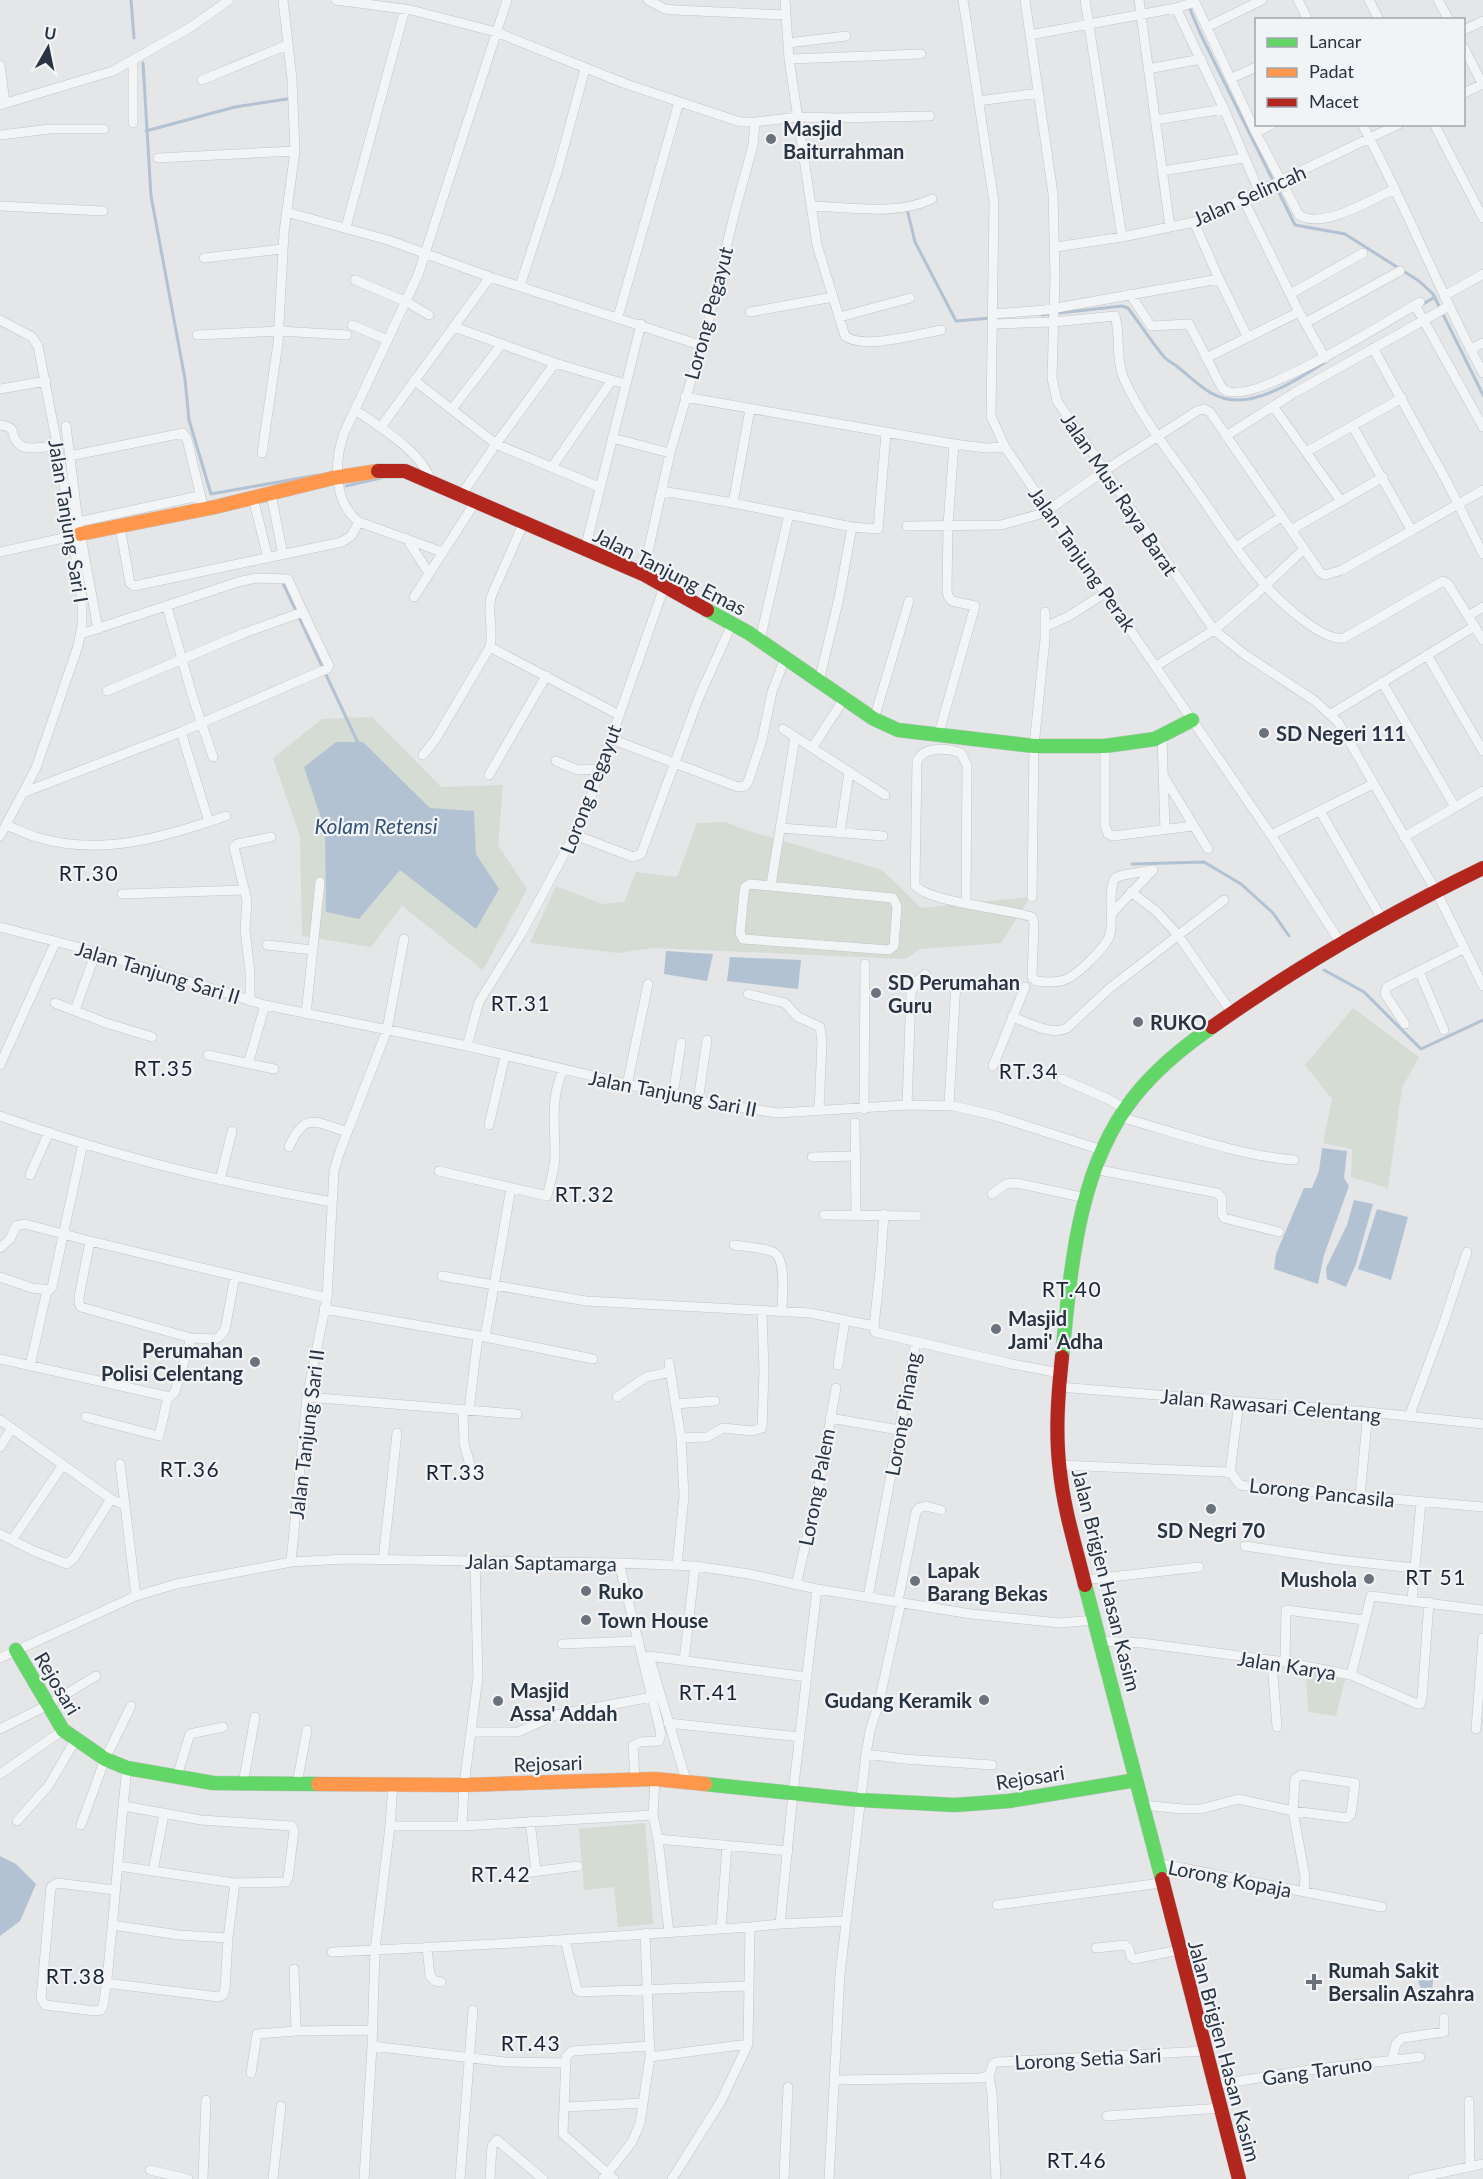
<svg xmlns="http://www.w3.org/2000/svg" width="1483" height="2179" viewBox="0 0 1483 2179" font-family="Lato,sans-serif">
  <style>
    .green { fill: #d4dcd4 }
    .water { fill: #b3c2d2 }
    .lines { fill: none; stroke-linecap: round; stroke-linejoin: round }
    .stream { stroke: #b3c2d2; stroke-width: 3 }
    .street-casing { stroke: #c2c4c6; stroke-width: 10 }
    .fast-casing { stroke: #c2c4c6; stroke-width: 15 }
    .slow-casing { stroke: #c2c4c6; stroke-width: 15 }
    .jam-casing { stroke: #c2c4c6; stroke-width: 15 }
    .street { stroke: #f2f4f5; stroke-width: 9 }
    .fast { stroke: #63d668; stroke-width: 14 }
    .slow { stroke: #ff974d; stroke-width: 14 }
    .jam { stroke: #b3261e; stroke-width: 14 }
    .poi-dot { fill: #6b727b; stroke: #f1f4f7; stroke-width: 2 }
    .labels { text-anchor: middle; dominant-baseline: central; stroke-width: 4.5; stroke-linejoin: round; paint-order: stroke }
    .poi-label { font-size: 20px; font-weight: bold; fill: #2a3341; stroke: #f1f4f7; text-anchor: start }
    .street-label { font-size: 20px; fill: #2a3341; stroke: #f1f4f7 }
    .water-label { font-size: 21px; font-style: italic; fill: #365273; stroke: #f1f4f7 }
    .neighbourhood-label { font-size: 21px; letter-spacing: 1.5px; fill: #1c2432; stroke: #f1f4f7 }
  </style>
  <rect width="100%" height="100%" fill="#e4e6e8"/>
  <path class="green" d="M372 717 441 787 503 785 498 845 527 889 483 970 402 906 371 947 302 936 300 837 273 758 322 719Z
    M725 822 749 831 882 870 921 908 1030 897 1001 943 920 949 905 959 653 948 618 953 530 943 556 886 602 904 624 902 636 872 677 877 697 823Z
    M1353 1008 1419 1057 1402 1088 1388 1188 1351 1177 1352 1149 1323 1143 1332 1099 1305 1065Z
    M1306 1670 1345 1679 1336 1716 1308 1712Z
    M645 1823 653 1924 618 1927 614 1887 584 1890 579 1829Z"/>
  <path class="water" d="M336 742H363L430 808 474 811 476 854 499 889 476 929 400 870 359 919 326 912 325 830 304 767Z
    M666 951 713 954 707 981 664 974Z
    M730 957 801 960 798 989 727 981Z
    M1322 1148 1347 1151 1344 1178 1349 1186 1324 1255 1318 1284 1274 1269 1276 1254 1304 1188H1312L1319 1171Z
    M1354 1200 1373 1204 1356 1264 1346 1287 1327 1279 1326 1268 1347 1225Z
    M1377 1209 1408 1217 1391 1280 1358 1269Z
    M0 1856 16 1864 36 1884 20 1921 0 1936Z
    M1429 1978 1433 1980 1432 1995C1427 1999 1423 1999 1418 1996L1421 1989 1418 1981Z"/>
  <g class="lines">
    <path class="stream" d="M131 0 134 38
      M1186 0 1201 35 1295 225 1345 234 1419 281 1433 294 1483 395
      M143 63 151 196 185 379 189 420 211 494 318 475
      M146 131 235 107 287 99
      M907 209 915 242 956 321 991 318
      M1423 304 1435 297
      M1042 315 1122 306 1128 308C1140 324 1151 341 1164 357 1168 361 1174 364 1179 368 1197 382 1211 400 1238 400 1267 400 1303 376 1327 361
      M346 486 385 477
      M282 581 359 745
      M1132 864 1204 862 1241 884 1273 913 1289 936
      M1324 970 1364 992 1421 1049 1483 1020"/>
    <defs>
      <path id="street" d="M336 0 411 10 496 32 626 84 740 122H755L797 117 836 118 930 116
        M648 0 665 9 675 10 786 15
        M785 0 789 59 817 245 845 336C863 350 919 334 941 330
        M963 0 994 202 991 416 1005 447 1024 475 1271 835 1340 942
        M1025 0 1053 194 1055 276 1052 378 1057 401 1214 630 1244 654 1315 701 1338 722 1436 891 1483 986
        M1085 0 1122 237
        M1139 0 1170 227
        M1194 0 1256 133 1299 215C1324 230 1371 199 1395 189
        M1298 0 1308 20
        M1369 0 1379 20
        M1438 0 1449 20
        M1176 8 1224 109 1259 191
        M1207 27 1262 0
        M1464 30 1483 21
        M1030 35 1176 8 1195 2
        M788 43 846 36
        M1464 48 1483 85
        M789 59 921 54
        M133 61V123
        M0 65 5 103
        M1148 69 1201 59
        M1232 78 1256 67
        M202 80 287 45
        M1464 93 1483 84
        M978 101 1039 93
        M0 105 113 71 191 27 229 0
        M1155 120 1224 109
        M1362 124C1406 205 1439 292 1483 373
        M1434 124 1483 218
        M1256 133 1272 124
        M0 135 50 129H104
        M158 158 295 151
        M1162 171 1244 158
        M1243 199 1299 312 1325 358
        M0 206 103 211
        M811 206C850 207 896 216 932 199
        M286 212 388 240 490 277 700 345
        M1194 222 1219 279 1247 336
        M346 227 405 9
        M1056 247 1122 237 1194 222 1399 124
        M204 258 282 249
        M355 280 407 302 429 315
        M520 286 558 169 585 69
        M1130 294 1151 326 1189 324 1222 388C1244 413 1392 318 1420 302
        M1290 294 1363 253
        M1444 296 1483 274
        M1415 305 1483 427
        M750 312 833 297
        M993 314 1045 310 1219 279
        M618 317 679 102
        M840 317 910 298
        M0 320 32 337 38 346 61 465 82 597V625L78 646 36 768 0 836
        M1305 323 1400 271
        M994 324 1053 322 1115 316C1121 336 1115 358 1124 379 1142 419 1171 454 1196 490 1219 522 1240 557 1266 586 1280 602 1323 642 1344 638L1443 581 1448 584 1483 640
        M352 325 388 340
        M454 327 555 363 625 384
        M197 335 279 331 347 335
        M1373 348 1446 480 1483 554
        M1470 349 1483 343
        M1206 358 1299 312
        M414 380 496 444 599 487
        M0 389 46 381
        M685 397 954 444 986 448 1005 447
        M1273 406 1341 501
        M452 409 501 345
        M355 410C380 427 422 452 431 481
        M0 425C20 428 8 435 19 444 27 452 48 446 58 445
        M66 426 78 522 98 629
        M381 427 490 277
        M1353 427 1412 531
        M1226 436 1294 393 1449 306
        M612 438 670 453
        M1306 452 1402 398
        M262 453 278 343 284 232 295 151 292 79 283 0
        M70 456 183 433 187 439 204 510
        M552 467 612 380
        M662 491 733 503 852 527 878 529 886 433
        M271 494 283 555
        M462 494 496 444 555 363
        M253 498 268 558
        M733 503 750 409
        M73 523 199 496
        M907 526 1001 525 1044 513 1104 471 1197 411 1204 409 1210 412 1320 572 1325 575 1342 570 1483 490
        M120 527 130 583 134 586 342 542 351 536 359 522
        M1291 530 1383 477
        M406 538 429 573
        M1236 547 1281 517
        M585 549 641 324
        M0 552 72 536
        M442 552 359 522C333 502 334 462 344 433L418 275 507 0
        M643 574 670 453 708 322 735 211 753 145 755 122
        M414 597 476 501
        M167 607 193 698 213 757
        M1468 616 1483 607
        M1045 627 1069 616 1105 593
        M81 634 238 582 256 578 288 579 303 612
        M760 640 789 514
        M490 647 619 715
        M1427 655 1483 751
        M1156 666 1214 630 1254 596 1304 549
        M819 681 839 598 852 527
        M1382 682 1455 807
        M1331 714 1475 626
        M874 719 909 601
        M783 729 885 795
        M181 732 209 822
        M938 736 975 606 952 601 948 596 947 590 948 525 954 444
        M1162 737 1165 830
        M611 739 738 787 745 786 748 782 762 740 772 692 785 658
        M1105 746V826L1108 834 1113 836 1193 826
        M812 748 844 699
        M423 755 435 740 490 647C494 630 487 613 491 597L524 522
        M556 761 578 770 600 769
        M489 775 546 676
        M1164 777 1208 849
        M25 792 181 732 319 672 327 669 329 666 303 612 244 633 107 691
        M1320 811 1382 919
        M6 825C16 829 26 834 36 837 101 857 165 837 226 816
        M781 828 883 836
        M840 833 849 772
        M575 835 633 857 641 854 699 697 732 624
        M1271 835 1373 784
        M1404 837 1483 791
        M750 884 893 898 897 906 894 946 889 950 743 939 740 933 744 893 745 887Z
        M771 885 795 737
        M1131 892 1156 911 1178 935 1232 1013
        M122 894 245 890
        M1032 897 1034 746 1045 639V612
        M966 903 967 765 961 753C947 748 924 746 917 761L915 885C926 902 1010 909 1032 917L1034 924 1032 977 1036 981C1045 982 1056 983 1064 980 1075 977 1108 946 1110 934 1114 917 1107 894 1115 878L1123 875 1153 870
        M1111 914 1153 870
        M0 927 81 948 265 1005 467 1046 698 1101 778 1113 907 1105 954 1106 996 1116 1102 1150
        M267 945 313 950
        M1419 971 1444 1030
        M748 994 785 1003 798 1017 820 1027 822 1042 819 1110
        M250 1001V972L245 930 247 901 234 847 237 844 271 837
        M55 1003 106 1023 152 1037
        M75 1010 96 952
        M306 1014 320 882
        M1012 1017C1028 1022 1051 1036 1067 1028L1110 988 1224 900
        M1405 1024 1385 994 1387 987 1465 948
        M467 1046 479 1002 520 936 583 819 664 587
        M208 1055 274 1069
        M248 1064 265 1005
        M0 1065 56 941
        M993 1066 1025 987
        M1062 1079 1108 1099 1126 1109
        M627 1085 648 984
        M673 1095 681 1043
        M698 1101 707 1040
        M907 1105 911 993 916 982 925 974
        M949 1105 956 982
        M864 1109 865 964
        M0 1116C108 1155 219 1182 332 1202
        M1120 1117C1174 1132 1240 1156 1294 1160
        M855 1123 856 1215
        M489 1125 505 1056
        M289 1147C305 1111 315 1122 347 1132
        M812 1157 856 1156
        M1094 1169 1217 1193 1222 1198V1214L1224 1218 1279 1232
        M439 1171 547 1196C550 1183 555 1169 555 1154 555 1123 550 1100 563 1070
        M30 1175 49 1132
        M220 1180 232 1131
        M992 1194 1006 1184 1016 1183 1086 1198
        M884 1214 880 1271 874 1326 875 1332 1012 1364 1060 1373
        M824 1215 917 1216
        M90 1241 79 1297V1303L81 1307 191 1338 214 1339 219 1337 225 1330 235 1276
        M734 1245C746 1247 762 1247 773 1252 787 1258 782 1297 782 1311
        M0 1248 10 1239 16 1226 25 1224 90 1241 327 1298
        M442 1276 586 1301 810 1313 874 1326
        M0 1277 32 1288 49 1290 52 1287 83 1143
        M324 1309 485 1337 593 1359
        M485 1337 511 1188
        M0 1359 170 1397 175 1392 191 1338
        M669 1363 681 1438 684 1496 677 1565
        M838 1365 845 1320
        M30 1366 47 1290
        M1059 1387 1368 1412 1483 1424
        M307 1397 517 1414
        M617 1397 646 1377 671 1372
        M675 1404 715 1401
        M463 1410 464 1443 472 1472
        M469 1410 478 1336
        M86 1417 159 1436 168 1397
        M1409 1417 1443 1325 1467 1252
        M830 1418 899 1430
        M0 1420 111 1499 124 1505
        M681 1438 707 1437 723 1428 752 1431 762 1428 764 1372 762 1311
        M0 1447 12 1428
        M120 1464 136 1596
        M1059 1465 1225 1472 1232 1474 1240 1485 1246 1486 1483 1507
        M1230 1473 1239 1402
        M1360 1496 1368 1412
        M0 1534 34 1551 67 1564 74 1558 111 1499
        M12 1540 63 1465
        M1245 1546 1339 1560 1414 1568
        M383 1560 397 1433
        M291 1562 307 1397 327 1298 334 1171 340 1151 387 1030 404 939
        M619 1563 661 1734 659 1741 640 1742 633 1746 635 1779
        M1084 1580 1199 1567
        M796 1585 818 1490 836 1388
        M817 1589 793 1793 780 1924 845 1921
        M868 1597 916 1341
        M1412 1600 1421 1502
        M898 1601 916 1512 919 1508 926 1506 941 1510
        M1101 1641 1142 1643 1285 1662 1351 1675 1371 1596 1483 1610
        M562 1644 639 1641
        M0 1658 136 1596 176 1584 291 1562 345 1559 619 1563 695 1566 749 1574 817 1589 971 1614 1060 1623 1094 1620
        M684 1661 695 1566
        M1272 1661 1277 1727
        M1285 1662 1286 1610 1364 1620
        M1351 1675 1417 1704H1420L1422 1698 1429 1602
        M668 1723 800 1737
        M0 1729 48 1705 96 1676
        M1476 1729 1483 1638
        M472 1732H518L556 1715 652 1697
        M866 1754 904 1759 992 1765
        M0 1774 63 1730
        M177 1776 190 1734 223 1727
        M686 1780 649 1656 807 1677
        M393 1783 390 1826 375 1950 514 1943 750 1927 780 1924
        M243 1784 255 1717
        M297 1784 307 1730
        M1142 1805 1183 1809H1201L1238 1799 1293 1811 1347 1818 1351 1814 1355 1783 1301 1775 1295 1779 1293 1811 1305 1877 1304 1892
        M124 1806 201 1820 292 1826 294 1831 288 1878 286 1882 235 1883
        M653 1815 655 1779
        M17 1821 49 1785 76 1739
        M530 1821 536 1871
        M81 1825 105 1759 131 1706
        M390 1826H462L653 1815 658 1839 669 1932
        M462 1826 464 1785 478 1677 475 1561
        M658 1839 788 1851
        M1157 1863 1382 1907
        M153 1871 164 1814
        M516 1874 578 1866
        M115 1890 57 1883 51 1887 41 1998 45 2005 95 2011 101 2010 103 2006C108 1981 109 1954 112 1929 117 1875 121 1821 127 1768
        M997 1905 1161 1883
        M112 1925 179 1935 228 1938
        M721 1929 727 1845
        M565 1939 577 1990 580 1992 748 1986
        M427 1947 430 1976 435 1981 441 1982
        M1096 1948 1125 1945 1129 1949 1131 1957 1134 1959 1179 1950
        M332 1952 375 1950 372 2046 505 2062 565 2063
        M294 1969 296 2031 372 2030
        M106 1983 219 1997 223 1995 225 1989 228 1938 235 1883 118 1866
        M650 2057 748 2044
        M1392 2059 1396 2044 1402 2038 1444 2032V2018
        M251 2073 257 2034 296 2031
        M989 2076 992 2094 996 2179
        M835 2080 980 2078 989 2076 993 2064 997 2062 1205 2051
        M1214 2085 1309 2070 1420 2057
        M1469 2101 1470 2167
        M565 2107 643 2103
        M1107 2116 1221 2108
        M150 2170 188 2179
        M203 2179 206 2100
        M273 2179 281 2106
        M364 2179 372 2046
        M460 2179 473 2010
        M490 2179 492 2146 497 2140 543 2179
        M603 2179 632 2142 640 2123 650 2057 645 1933
        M614 2179 563 2134 566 2057 572 2051 650 2046
        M672 2179 721 2101 748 2044 750 1927
        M784 2179 788 2087
        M829 2179 840 1974 866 1754 870 1731 879 1702 901 1602
        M1413 2179 1483 2164"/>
      <path id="fast" d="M707 610 749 633 874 719 898 730 1034 746H1105L1155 739 1192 720
        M1062 1357C1071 1269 1077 1169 1134 1097 1156 1069 1183 1047 1212 1027
        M1085 1585 1162 1879
        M16 1650 63 1730 105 1759 127 1768 213 1783 318 1784
        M705 1784 860 1800 955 1805 1009 1801 1136 1780"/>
      <path id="slow" d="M80 534 215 507 333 478 378 471
        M318 1784 464 1785 655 1779 705 1784"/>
      <path id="jam" d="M378 471H405L643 574 707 610
        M1212 1027C1298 966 1388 914 1483 868
        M1062 1357C1058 1395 1055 1434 1060 1472 1064 1510 1076 1548 1085 1585
        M1162 1879 1239 2179"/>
    </defs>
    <use href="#street" class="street-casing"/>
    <use href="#fast" class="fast-casing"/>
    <use href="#slow" class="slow-casing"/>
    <use href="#jam" class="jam-casing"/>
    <use href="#street" class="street"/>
    <use href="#fast" class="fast"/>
    <use href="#slow" class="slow"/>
    <use href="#jam" class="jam"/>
  </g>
  <g class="poi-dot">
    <circle cx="771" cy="139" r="6"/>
    <circle cx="1264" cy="733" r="6"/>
    <circle cx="876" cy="993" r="6"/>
    <circle cx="1138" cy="1022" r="6"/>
    <circle cx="996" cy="1329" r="6"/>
    <circle cx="255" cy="1362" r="6"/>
    <circle cx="1211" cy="1509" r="6"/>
    <circle cx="1369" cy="1579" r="6"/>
    <circle cx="915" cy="1581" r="6"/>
    <circle cx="586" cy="1591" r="6"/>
    <circle cx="586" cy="1620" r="6"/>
    <circle cx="984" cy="1700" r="6"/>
    <circle cx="498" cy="1701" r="6"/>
    <path d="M1311 1973h6v6h6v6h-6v6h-6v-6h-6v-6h6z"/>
  </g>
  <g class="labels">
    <g class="poi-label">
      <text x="783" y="128">Masjid<tspan x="783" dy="23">Baiturrahman</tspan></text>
      <text x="1276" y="733">SD Negeri 111</text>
      <text x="888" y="982">SD Perumahan<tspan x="888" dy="23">Guru</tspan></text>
      <text x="1150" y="1022">RUKO</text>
      <text x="1008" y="1318">Masjid<tspan x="1008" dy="23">Jami' Adha</tspan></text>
      <text x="243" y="1350" text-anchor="end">Perumahan<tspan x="243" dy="23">Polisi Celentang</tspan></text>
      <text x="1211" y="1530" text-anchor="middle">SD Negri 70</text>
      <text x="927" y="1570">Lapak<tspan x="927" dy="23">Barang Bekas</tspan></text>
      <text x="1357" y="1579" text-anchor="end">Mushola</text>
      <text x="598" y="1591">Ruko</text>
      <text x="598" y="1620">Town House</text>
      <text x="510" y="1690">Masjid<tspan x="510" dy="23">Assa' Addah</tspan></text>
      <text x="972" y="1700" text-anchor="end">Gudang Keramik</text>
      <text x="1328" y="1970">Rumah Sakit<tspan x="1328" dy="23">Bersalin Aszahra</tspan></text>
    </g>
    <g class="street-label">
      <text transform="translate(1249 195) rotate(-24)">Jalan Selincah</text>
      <text transform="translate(708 313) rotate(-75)">Lorong Pegayut</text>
      <text transform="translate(1120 494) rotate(56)">Jalan Musi Raya Barat</text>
      <text transform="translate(69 521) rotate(81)">Jalan Tanjung Sari I</text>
      <text transform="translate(1083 559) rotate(55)">Jalan Tanjung Perak</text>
      <text transform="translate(670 571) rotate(27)">Jalan Tanjung Emas</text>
      <text transform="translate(590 789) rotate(-69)">Lorong Pegayut</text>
      <text transform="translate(158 972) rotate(17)">Jalan Tanjung Sari II</text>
      <text transform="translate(673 1093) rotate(11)">Jalan Tanjung Sari II</text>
      <text transform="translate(1271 1405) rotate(5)">Jalan Rawasari Celentang</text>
      <text transform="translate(902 1414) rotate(-80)">Lorong Pinang</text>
      <text transform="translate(306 1434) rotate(-83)">Jalan Tanjung Sari II</text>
      <text transform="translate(816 1487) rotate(-79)">Lorong Palem</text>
      <text transform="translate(1322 1492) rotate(6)">Lorong Pancasila</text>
      <text transform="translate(541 1562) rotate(1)">Jalan Saptamarga</text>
      <text transform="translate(1107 1580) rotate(76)">Jalan Brigjen Hasan Kasim</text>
      <text transform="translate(1287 1665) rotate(9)">Jalan Karya</text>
      <text transform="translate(58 1683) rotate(59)">Rejosari</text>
      <text transform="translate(548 1763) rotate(-2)">Rejosari</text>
      <text transform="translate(1030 1777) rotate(-9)">Rejosari</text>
      <text transform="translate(1230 1878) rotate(11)">Lorong Kopaja</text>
      <text transform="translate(1225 2051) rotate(75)">Jalan Brigjen Hasan Kasim</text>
      <text transform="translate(1088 2058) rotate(-3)">Lorong Setia Sari</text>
      <text transform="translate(1317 2070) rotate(-8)">Gang Taruno</text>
    </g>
    <g class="water-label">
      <text x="376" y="825">Kolam Retensi</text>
    </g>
    <g class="neighbourhood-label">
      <text x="89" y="872">RT.30</text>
      <text x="521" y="1002">RT.31</text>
      <text x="164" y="1067">RT.35</text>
      <text x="1029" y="1070">RT.34</text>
      <text x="585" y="1193">RT.32</text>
      <text x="1072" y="1288">RT.40</text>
      <text x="190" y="1468">RT.36</text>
      <text x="456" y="1471">RT.33</text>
      <text x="1436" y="1576">RT 51</text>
      <text x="709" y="1691">RT.41</text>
      <text x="501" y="1873">RT.42</text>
      <text x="76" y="1975">RT.38</text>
      <text x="531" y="2042">RT.43</text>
      <text x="1077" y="2159">RT.46</text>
    </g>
  </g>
  <rect x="1255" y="18" width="210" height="108" fill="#f1f4f7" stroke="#a1a7ae" stroke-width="1.5"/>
  <rect x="1267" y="38" width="30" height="9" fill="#63d668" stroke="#a1a7ae" stroke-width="1.5"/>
  <text x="1309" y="48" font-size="18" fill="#2a3341">Lancar</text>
  <rect x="1267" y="68" width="30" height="9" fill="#ff974d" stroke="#a1a7ae" stroke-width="1.5"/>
  <text x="1309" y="78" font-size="18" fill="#2a3341">Padat</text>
  <rect x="1267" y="98" width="30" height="9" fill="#b3261e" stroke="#a1a7ae" stroke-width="1.5"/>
  <text x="1309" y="108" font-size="18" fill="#2a3341">Macet</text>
  <g transform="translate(48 48) rotate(9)" stroke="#f1f4f7" stroke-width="4.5" paint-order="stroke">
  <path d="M0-4.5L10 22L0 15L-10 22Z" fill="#2a3341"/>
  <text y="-9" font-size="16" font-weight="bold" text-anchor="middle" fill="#2a3341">U</text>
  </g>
</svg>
